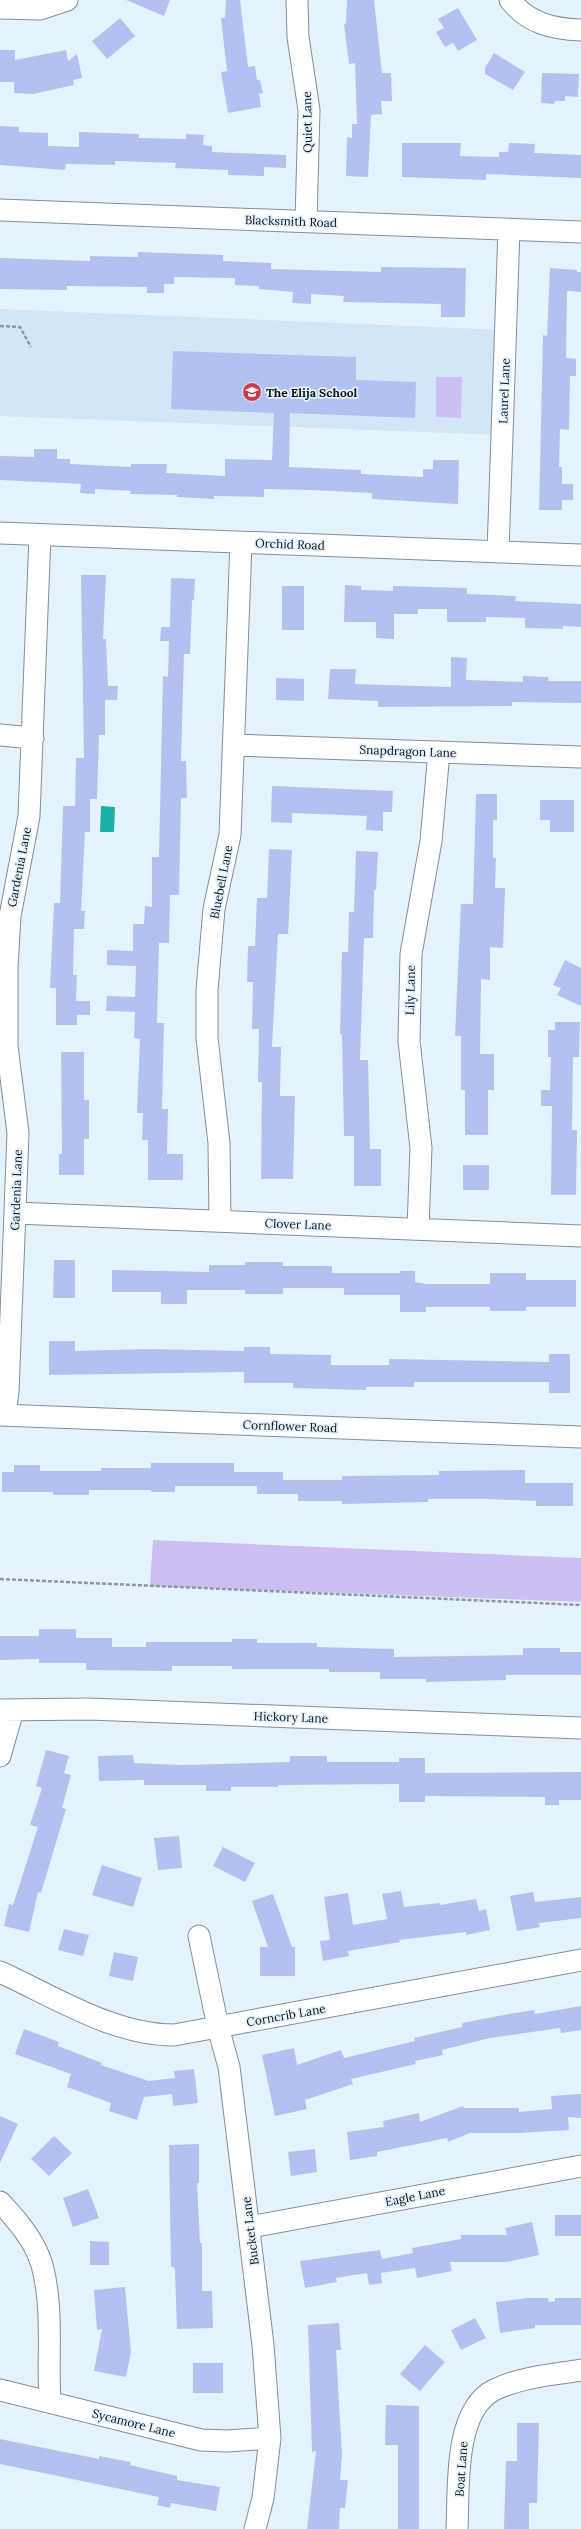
<svg xmlns="http://www.w3.org/2000/svg" width="581" height="2529" viewBox="0 0 581 2529" font-family="Lora,serif">
  <style>
    .built { fill: #d1e6f6 }
    .green { fill: #ccbff1 }
    .water { fill: #1cb0a6 }
    .building { fill: #b1c2f1 }
    .lines { fill: none; stroke-linecap: round; stroke-linejoin: round }
    .minor-casing { stroke: #828f99; stroke-width: 23 }
    .path { stroke: #8d97a0; stroke-width: 2.5; stroke-dasharray: 4 2; stroke-linecap: butt }
    .minor { stroke: #fff; stroke-width: 21 }
    .labels { text-anchor: middle; dominant-baseline: central; stroke-width: 3.5; stroke-linejoin: round; paint-order: stroke }
    .street-label { font-size: 12px; fill: #0d1216; stroke: #e5f3ff }
    .poi-label { font-size: 12px; font-weight: bold; fill: #0d1216; stroke: #e5f3ff; text-anchor: start }
  </style>
  <rect width="100%" height="100%" fill="#e5f3ff"/>
  <path class="built" d="M0 309 507 330 502 435 0 416Z"/>
  <path class="green" d="M436 377H462L461 418 436 417Z
    M153 1540 581 1558V1602L150 1586Z"/>
  <path class="water" d="M101 806 115 807 114 832H100Z"/>
  <path class="building" d="M126 0H170L164 16Z
    M226 0H240L248 67 255 66 257 80H260L263 93 259 94 261 107 228 113 221 72 227 71 221 18H225Z
    M347 0H374L382 73H391L392 101H381L382 114 371 115 368 177 346 176 347 137 352 138V124H357L355 63 349 64 344 24 346 23Z
    M458 8 477 40 458 51 453 43 445 47 436 32 444 28 438 19Z
    M120 18 135 36 107 59 92 41Z
    M0 50H15V60L66 50 68 61 77 54 82 78 73 80 74 85 33 94 14 93V82H0Z
    M494 53 525 72 513 90 485 74V68Z
    M542 73 579 74 578 97 565 96V101H555L554 104 541 103Z
    M0 126 19 127V132L48 133V146L79 147V132L139 134V138L186 139V134L204 135 203 145 212 146V152L286 155V168L264 167V176L228 175V170L175 168 176 163 115 161V165L66 164 65 170 0 165Z
    M402 143H461L460 156 499 157V152H508L509 143 535 144 534 153 581 155V178L486 174V180L402 177Z
    M138 252 223 255V261L271 263V269L381 272V267L466 268 465 317H441V304L343 302 344 296 311 294V304L292 303 293 292 259 289V286L235 285V278L174 277V284H164V293H147V287L67 286V290L0 289V258L90 261V256L138 257Z
    M550 268 577 270V272H581V292L567 291 566 358 576 359V376H570L569 430 560 429 559 467H562V484H573V500H562V510H539L543 335 547 336Z
    M173 351 356 357V380L416 382 415 418 290 413 289 467 361 470V474L423 477V469H433V460H459L458 504 372 499V493L311 490 264 489V497L214 496V499L177 497V495L130 494 131 491 95 489V494L80 493 81 484 0 480V456L34 457V449H57V459H70V464L131 467V464H167L166 473 225 476V459L272 460 274 413 171 409Z
    M81 575H106L103 639H106L108 686H118L117 700H105V735H99L97 799H90V832H85L81 911H85L84 929H74L73 975H77L76 1001H90V1015H77V1025H56V988H50L54 903H60L63 806H75L76 758H84Z
    M171 578 195 579 194 600H192L190 654H184L182 725 181 761H186L187 798H181L179 895H170L169 943H159L157 1023H164L162 1109H168L167 1154H183V1180H148V1140H142L143 1113H137L140 1039 134 1038 135 1012 106 1011 107 996 135 997 136 966 107 965V950L133 951V924H144L145 906 152 907V857H159L163 676 168 677 169 641H160L161 627H170Z
    M345 585 361 586V590L393 591V586L467 588V594L516 596 515 601 581 604V627L563 626V629L525 628V618L486 617V622H447V609H418V614H394V639L376 638V622H344Z
    M282 586H304V630H282Z
    M451 657 467 658 466 680 523 682V676L549 677 548 681H581V703L512 702V706L378 707V701L328 699 330 669H356L355 684 451 687Z
    M276 678 304 679V701L276 700Z
    M272 786 393 791 392 812H383V831L366 830 367 816 292 813V823L271 822Z
    M476 794H497V820H493V858H496L495 888H505L503 948 490 947V980L481 979 480 1054H494V1090H488V1135H465V1090H461V1036H455L461 904H473Z
    M540 800H574V832H550V820H540Z
    M269 849 292 850 288 934H278L272 1047H281L280 1096H295L293 1179H261L262 1082H258L259 1029H252L253 982H247L248 946H255L257 898H267Z
    M356 851 378 852 376 890H374L373 938H364L360 1060H368L370 1149H381V1186H354V1136H344L342 1034H340L342 952H348L349 912H354Z
    M565 960 581 968V1006L557 995 561 988 553 985Z
    M555 1022H580L579 1057H573L572 1130H577L576 1195H551L552 1106H541V1090H550L551 1057H548V1030H555Z
    M61 1052H84V1100H89V1139H84V1175H59V1154H62Z
    M463 1165H489V1190H463Z
    M54 1260H75V1298H53Z
    M245 1262H283V1266H332V1273H400V1271H415V1282L426 1284H490V1273H526V1280H576V1307H526V1311H490V1307H426V1312H400V1295H344V1288H283V1294H245V1290H187V1304H161V1292H112V1270L209 1272V1265H245Z
    M49 1341H75V1351L147 1349 244 1351V1347H270V1354L331 1355V1365H389V1359L549 1362V1354H570V1393H549V1382H414V1387H366V1390L293 1388V1383H244V1372L49 1375Z
    M151 1463H234V1472H283V1480H342V1476L439 1475V1471L525 1470V1483H573V1506H536V1501L488 1499H428V1502L342 1504V1501H298V1494H257V1486H175V1492H151V1490H89V1495H53V1492H2V1472H14V1465H40V1471H101V1468H151Z
    M39 1629H76V1638H112V1647H146V1642H232V1639H257V1643H317V1647L394 1649V1657L523 1655V1648H560V1652H581V1675H506V1680L426 1682V1679H380V1672H329V1669H232V1666H172V1671L86 1670V1663H39V1659L0 1660V1636H39Z
    M46 1750 69 1756 64 1773 71 1775 62 1808 66 1809 41 1893 38 1892 29 1932 4 1926 9 1904 13 1905 38 1827 30 1825 42 1788 36 1786Z
    M133 1755 134 1763 182 1765 290 1762V1756H327V1762H399V1758H425V1773L581 1772V1800H559V1805H545V1797L425 1796V1802H399V1784L278 1785V1787H231V1791H206V1785H144V1780L99 1781 98 1756Z
    M179 1836 182 1868 158 1870 154 1838Z
    M223 1847 255 1863 245 1882 213 1866Z
    M102 1865 142 1878 133 1907 92 1895Z
    M401 1891 404 1907 440 1903V1905L476 1899 479 1911 486 1909 490 1930 466 1935V1932L399 1940 400 1942 348 1951 349 1956 323 1961 320 1941 330 1940 324 1897 348 1893 353 1925 387 1919 382 1894Z
    M533 1892 535 1902 581 1897V1918L539 1923 540 1927 517 1931 510 1896Z
    M273 1894 292 1947H295V1976H260V1947H268L252 1901Z
    M64 1929 89 1935 83 1956 58 1950Z
    M114 1952 138 1957 133 1981 109 1976Z
    M581 2006V2030L561 2033 560 2028 490 2038 442 2050 443 2055 415 2061 416 2064 351 2079 353 2084 305 2100 307 2109 275 2116 262 2055 294 2048 297 2065 341 2050 344 2058 415 2041 414 2038 462 2027V2023L509 2014 534 2010 535 2014Z
    M24 2029 59 2042 58 2046 102 2063 101 2065 149 2081 175 2078 174 2071 194 2069 198 2103 173 2106 172 2094 144 2097 137 2120 109 2111 111 2103 67 2087 71 2074 15 2054Z
    M581 2094V2118L568 2117 569 2130 519 2133H470L448 2142 447 2138 377 2152V2156L350 2160 347 2132 384 2127 383 2121 419 2113 420 2122 463 2106 464 2108H519V2112L552 2109 551 2096Z
    M0 2116 18 2124 0 2163Z
    M54 2136 72 2153 49 2176 31 2159Z
    M199 2144V2183H197L200 2243H202V2291H212L213 2328 177 2329 175 2271 174 2267H171L169 2145Z
    M315 2149 317 2172 291 2176 288 2152Z
    M88 2189 99 2218 73 2227 63 2198Z
    M555 2215H581V2236H555Z
    M532 2222 539 2255 507 2262H450L452 2271 417 2278 415 2268 381 2273 382 2283 369 2285 367 2273 336 2278 337 2282 305 2288 300 2261 380 2250 382 2259 413 2253 412 2248 461 2239V2235H507L505 2228Z
    M90 2241 109 2242V2265H90Z
    M125 2287 131 2352 126 2377 94 2371 102 2329 97 2330 94 2290Z
    M527 2298H548L549 2302 555 2301V2298H581V2325H535V2328L500 2333 496 2302Z
    M475 2318 486 2338 461 2350 451 2330Z
    M339 2323 341 2350H336L342 2455 340 2480H348L345 2508H340L339 2529H307L316 2451 312 2452 308 2325Z
    M425 2345 445 2362 420 2391 400 2374Z
    M193 2363H223V2393H193Z
    M386 2405 419 2406V2529H398V2445H385Z
    M517 2423H539L537 2503H529V2529H504L506 2461H517Z
    M0 2439 99 2459V2456L131 2462 130 2465 177 2476V2480L220 2487 216 2511 171 2503 170 2508 157 2505 159 2497 0 2464Z"/>
  <g class="lines">
    <defs>
      <path id="minor" d="M297 0 298 37 309 110 306 221
        M510 0C528 23 552 29 581 30
        M0 8 40 9 67 0
        M0 210 581 232
        M0 533 581 555
        M498 552 509 229
        M0 735 33 738
        M235 745 581 757
        M15 1213 581 1236
        M220 1221 219 1143 207 1038V990L214 909 230 835 241 543
        M418 1228 421 1148 409 1041 411 954 431 841 439 752
        M0 1415 581 1437
        M5 1415 8 1392 18 1133 7 1046V968L10 916 29 816 40 535
        M0 1710 89 1709 581 1728
        M0 1756 13 1710
        M199 1936 218 2027 229 2067 263 2345 270 2438 263 2498 255 2529
        M0 1972C55 1997 113 2035 174 2035L581 1960
        M0 2202C17 2220 35 2241 42 2265 54 2310 47 2357 50 2402
        M250 2227 581 2166
        M0 2390 201 2440 227 2441 270 2438
        M457 2529C459 2490 453 2411 494 2390 520 2377 553 2375 581 2370"/>
    </defs>
    <use href="#minor" class="minor-casing"/>
    <path class="path" d="M0 326 20 327 31 347
      M0 1579 581 1605"/>
    <use href="#minor" class="minor"/>
  </g>
  <defs>
    <symbol id="school-disc" viewBox="-11 -11 22 22"><circle r="9.5" fill="#cd3c4c" stroke="#e5f3ff"/><path d="M0-5L7-2L0 1L-7-2ZM-4 1L0 2.5L4 1V4Q0 6-4 4Z" fill="#fff"/></symbol>
  </defs>
  <g fill-rule="evenodd">
    <use href="#school-disc" x="241" y="381" width="22" height="22"/>
  </g>
  <g class="labels">
    <g class="street-label">
      <text transform="translate(307 122) rotate(-91)">Quiet Lane</text>
      <text transform="translate(291 221) rotate(2)">Blacksmith Road</text>
      <text transform="translate(504 391) rotate(-88)">Laurel Lane</text>
      <text transform="translate(290 544) rotate(2)">Orchid Road</text>
      <text transform="translate(408 751) rotate(2)">Snapdragon Lane</text>
      <text transform="translate(19 867) rotate(-79)">Gardenia Lane</text>
      <text transform="translate(221 882) rotate(-79)">Bluebell Lane</text>
      <text transform="translate(410 990) rotate(-89)">Lily Lane</text>
      <text transform="translate(16 1190) rotate(-88)">Gardenia Lane</text>
      <text transform="translate(298 1224) rotate(2)">Clover Lane</text>
      <text transform="translate(290 1426) rotate(2)">Cornflower Road</text>
      <text transform="translate(291 1717) rotate(2)">Hickory Lane</text>
      <text transform="translate(286 2015) rotate(-10)">Corncrib Lane</text>
      <text transform="translate(415 2196) rotate(-11)">Eagle Lane</text>
      <text transform="translate(250 2231) rotate(-97)">Bucket Lane</text>
      <text transform="translate(134 2423) rotate(14)">Sycamore Lane</text>
      <text transform="translate(461 2469) rotate(-86)">Boat Lane</text>
    </g>
    <g class="poi-label">
      <text x="266" y="392">The Elija School</text>
    </g>
  </g>
</svg>
